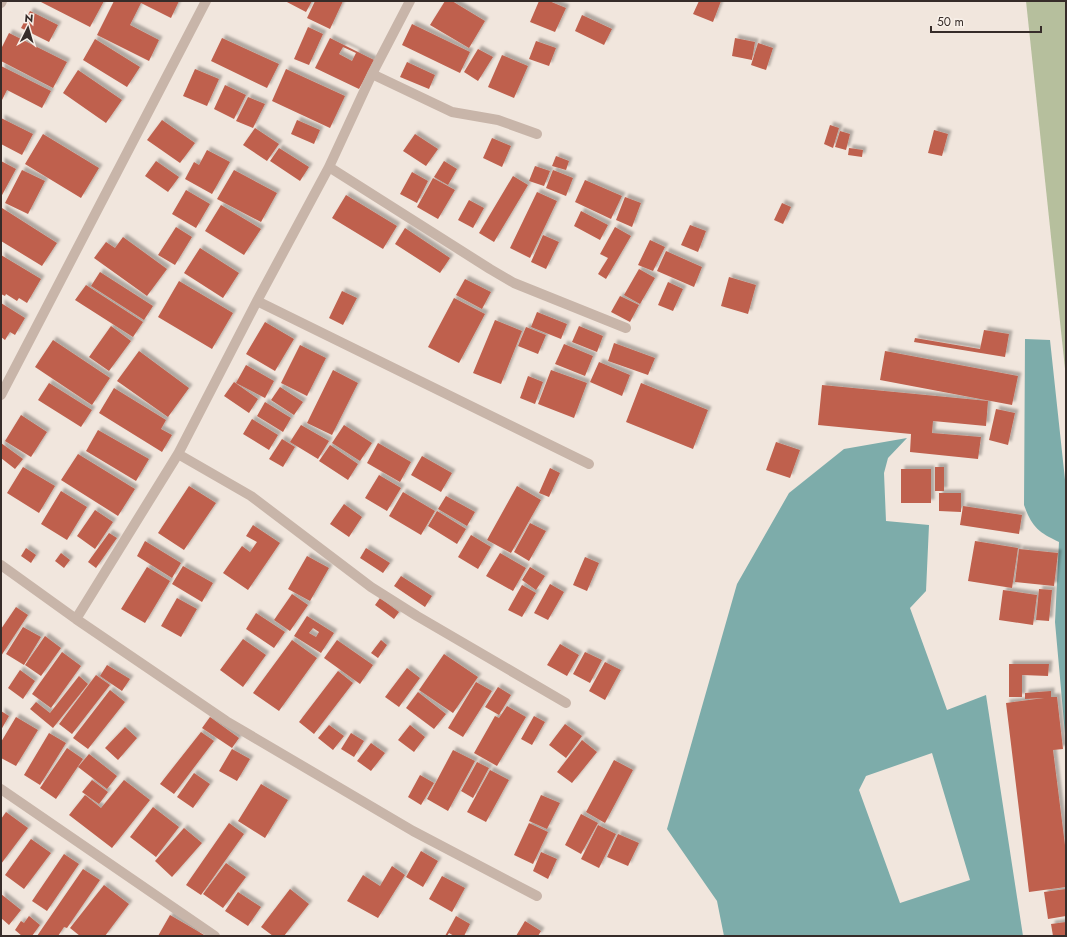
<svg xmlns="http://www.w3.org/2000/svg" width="1067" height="937" viewBox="0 0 1067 937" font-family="Jost,sans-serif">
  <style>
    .green { fill: #b6bf9d }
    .water { fill: #7dacaa; fill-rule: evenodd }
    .building { fill: #bf604d; fill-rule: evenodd; filter: url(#shadow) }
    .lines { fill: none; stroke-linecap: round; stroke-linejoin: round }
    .minor { stroke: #c8b5a9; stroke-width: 10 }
  </style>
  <defs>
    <filter id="shadow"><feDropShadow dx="3.5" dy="-3.5" stdDeviation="1" flood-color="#0004"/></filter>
  </defs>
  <rect width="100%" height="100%" fill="#f1e6dd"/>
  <path class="green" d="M1026 1H1066V378Z"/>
  <path class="water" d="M1025 339 1050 340 1066 489V745L1055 622 1059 542C1038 532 1032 527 1024 505Z
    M907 438 888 458 884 473 886 521 929 525 926 591 910 608 947 710 986 695 1023 936H724L717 901 667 829 737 584 789 493 844 449ZM932 753 970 880 900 903 859 790 866 776Z"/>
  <path class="building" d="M39 1H104L90 27Z
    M114 1H179L171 18 141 3 130 25 159 40 149 61 97 35Z
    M285 1H312L306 12Z
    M315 1H343L330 29 307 18Z
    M445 1H452L485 21 469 48 430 25Z
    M539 1H549L566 8 555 32 530 22Z
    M699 1H721L713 22 693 14Z
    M30 11 58 25 49 42 21 28Z
    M582 15 612 29 604 45 575 31Z
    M412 24 470 52 460 73 402 45Z
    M308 27 323 34 309 65 294 59Z
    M9 33 67 62 53 88 1 61V49Z
    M222 38 279 64 267 88 211 61Z
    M330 38 374 60 359 89 315 68ZM343 47 356 53 352 61 339 54Z
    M735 38 755 42 752 60 732 56Z
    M95 39 140 67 127 87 83 60Z
    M536 41 556 48 549 66 529 59Z
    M758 43 773 48 766 70 751 65Z
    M478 49 493 57 478 81 464 72Z
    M502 55 528 66 514 98 488 87Z
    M407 62 435 75 429 89 400 77Z
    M1 66 51 91 42 108 7 90 1 102Z
    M195 69 219 79 207 106 183 96Z
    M286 69 345 96 330 128 272 101Z
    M78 70 122 100 106 123 63 93Z
    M225 85 246 95 234 119 214 109Z
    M248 97 265 104 253 128 236 121Z
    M1 118 33 134 22 155 1 144Z
    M162 120 195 143 180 163 147 140Z
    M297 120 320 130 314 144 291 134Z
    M830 125 839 128 833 148 824 144Z
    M255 128 279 144 267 161 243 145Z
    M934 130 948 134 942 156 928 153Z
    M840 131 850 134 846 150 835 147Z
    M43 134 99 168 81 198 25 164Z
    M415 134 438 149 426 166 403 151Z
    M492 138 511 146 502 167 483 158Z
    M279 148 309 167 300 181 270 161Z
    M849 148 863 150 862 157 848 155Z
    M207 150 230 162 212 194 185 179 194 162 199 165Z
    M556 156 569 161 566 170 552 166Z
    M1 161 16 169 1 197Z
    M156 161 179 177 168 192 145 176Z
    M444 161 457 169 448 185 434 177Z
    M535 166 550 171 544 186 529 181Z
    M22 170 45 181 28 214 5 203Z
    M234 170 277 193 261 222 217 199Z
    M553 170 573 178 566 196 546 188Z
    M412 172 428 181 417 203 400 194Z
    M513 176 528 185 494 242 479 233Z
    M433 178 455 190 438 219 417 207Z
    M585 180 622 196 611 219 575 202Z
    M186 190 210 204 196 228 172 214Z
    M537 192 557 201 530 258 510 248Z
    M346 195 397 226 383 249 332 218Z
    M625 197 641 203 632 227 616 220Z
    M469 200 484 208 473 228 458 220Z
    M782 203 791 207 783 224 774 220Z
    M221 205 261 229 244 255 205 231Z
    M2 208 57 243 42 266 1 241Z
    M581 211 608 225 600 240 574 226Z
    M690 225 706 231 698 252 681 245Z
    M176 227 192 237 175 265 158 255Z
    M615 227 631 236 606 279 598 274 608 258 600 254Z
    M405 228 450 258 440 273 395 244Z
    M543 235 559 242 546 269 531 262Z
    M123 237 167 269 147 296 94 258 106 242 115 248Z
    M650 240 665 247 653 271 638 265Z
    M200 248 239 273 223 298 184 273Z
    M666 251 702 267 694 287 657 271Z
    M1 255 41 279 27 303 19 298 17 301 6 294 5 296 1 294Z
    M639 269 655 278 640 304 624 295Z
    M100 272 153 306 144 320 91 286Z
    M729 277 756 285 748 314 721 306Z
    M465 279 491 292 482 309 456 295Z
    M179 281 233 313 212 349 158 317Z
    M668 282 683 289 673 311 658 305Z
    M86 285 143 322 133 337 75 300Z
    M342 291 357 298 343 325 329 318Z
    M620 296 639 305 630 322 611 312Z
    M454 298 485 314 459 363 428 347Z
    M1 303 25 318 15 335 10 332 5 340 1 337Z
    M537 312 567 324 561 339 531 327Z
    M495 320 522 331 501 384 473 373Z
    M265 322 294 339 275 371 246 354Z
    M111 326 131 341 109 371 89 357Z
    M579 326 603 336 597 352 572 342Z
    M526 327 546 335 538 354 518 346Z
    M984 330 1009 334 1005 357 914 342 915 338 980 349Z
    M53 340 110 378 92 405 35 367Z
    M614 343 655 358 648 375 608 361Z
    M564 344 593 356 585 376 555 364Z
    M300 345 326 358 307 396 281 383Z
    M139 351 189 388 168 417 117 381Z
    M885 351 1018 376 1012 405 880 380Z
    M599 362 630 375 622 396 590 382Z
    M246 365 274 381 265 398 236 383Z
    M333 370 358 383 332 435 307 423Z
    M551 370 587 383 574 418 538 404Z
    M528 376 543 382 535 404 520 398Z
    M234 382 258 399 249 413 224 396Z
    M49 383 92 410 81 427 38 400Z
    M641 383 708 410 693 449 626 422Z
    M822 385 988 401 986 426 933 421 932 433 981 437 978 459 910 452 911 434 818 425Z
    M280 387 303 402 294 415 271 400Z
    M114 388 166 420 161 429 172 435 162 452 99 413Z
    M265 402 291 418 283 432 257 416Z
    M996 409 1015 413 1008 445 989 440Z
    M21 415 47 432 31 457 5 441Z
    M252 419 278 435 269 450 243 434Z
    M301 425 329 441 318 459 290 442Z
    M344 425 372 443 360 461 332 443Z
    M98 430 149 459 136 481 86 451Z
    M282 439 295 447 283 467 269 459Z
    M776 442 800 450 790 478 766 470Z
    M1 443 23 459 15 469 1 458Z
    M378 443 411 462 400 482 367 463Z
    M330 445 358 464 348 480 319 461Z
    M78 454 135 489 118 516 61 480Z
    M422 456 452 473 441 492 411 475Z
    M23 467 55 486 39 513 7 493Z
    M935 467H944V491H935Z
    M550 468 560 473 549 497 539 493Z
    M901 469H931V503H901Z
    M379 475 401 488 387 511 365 498Z
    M189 486 216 503 184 550 158 533Z
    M517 486 541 500 511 553 487 540Z
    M61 491 87 507 67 540 41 524Z
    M403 492 435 511 421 535 389 516Z
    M939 493H961V512L939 511Z
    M446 496 475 512 467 526 438 509Z
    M344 504 362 517 349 537 330 524Z
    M963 506 1022 515 1019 534 960 525Z
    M95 510 113 522 95 549 77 536Z
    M437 511 466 529 457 544 428 526Z
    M530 523 546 531 529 561 514 552Z
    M253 525 280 543 248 590 223 573 242 546 250 552 257 542 246 536Z
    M109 533 117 538 96 568 88 562Z
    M471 535 491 547 478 569 458 557Z
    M145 541 181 563 172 578 137 556Z
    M975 541 1018 548 1012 588 968 581Z
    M26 548 36 555 31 563 21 556Z
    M366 548 390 563 383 573 360 558Z
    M1019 549 1058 553 1054 586 1015 582Z
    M61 553 70 560 64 568 55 561Z
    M500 553 526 568 513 591 486 576Z
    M307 556 329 568 310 601 288 589Z
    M585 557 599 563 587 591 573 585Z
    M183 566 213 583 202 602 172 584Z
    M147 567 170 581 145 623 121 609Z
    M530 567 545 576 536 590 522 580Z
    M401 576 432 596 425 607 394 586Z
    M550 584 564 592 548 620 534 613Z
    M522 585 536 593 522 617 508 610Z
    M1039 589 1052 590 1049 621 1036 620Z
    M1003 590 1037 595 1033 625 999 620Z
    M292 594 308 605 290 631 274 620Z
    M177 598 197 609 181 637 161 626Z
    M380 598 399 612 394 619 375 605Z
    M16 607 28 615 1 656V629Z
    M256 613 285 632 274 648 246 629Z
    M307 616 334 633 321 653 294 636ZM313 628 319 632 316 637 309 633Z
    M23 627 41 637 24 665 6 654Z
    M45 636 61 648 41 676 25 665Z
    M243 639 266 655 243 687 220 670Z
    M292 640 317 658 279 711 253 693Z
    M337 640 373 665 360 684 324 658Z
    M381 640 387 645 378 658 371 653Z
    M560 644 579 655 567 676 547 665Z
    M62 652 81 666 51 708 32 694Z
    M585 652 602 660 590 683 573 674Z
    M444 654 478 677 453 713 419 690Z
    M605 662 621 670 605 700 589 691Z
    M1009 664H1049L1048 676 1022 675V697H1009Z
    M107 665 130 679 122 691 100 676Z
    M407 668 420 678 399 707 385 697Z
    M20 670 35 681 23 699 8 688Z
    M338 671 353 683 314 734 299 722Z
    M96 675 110 685 72 734 59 724Z
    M79 676 88 684 53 728 30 709 36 702 50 713Z
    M476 682 492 691 463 737 448 728Z
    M498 687 511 695 499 715 485 707Z
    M110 690 125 702 88 749 73 738Z
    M1051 691V697H1057L1063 749 1053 750 1066 853V887L1029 892 1006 703 1044 698 1025 699V693Z
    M418 692 446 714 434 729 406 708Z
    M507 706 526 717 497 766 474 753 495 716 499 718Z
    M1 711 9 716 1 730Z
    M534 716 545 722 532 745 521 739Z
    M16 717 38 730 16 766 1 758V742Z
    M210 717 239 738 232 748 202 728Z
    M565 724 582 736 566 758 549 745Z
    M329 725 344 736 333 750 318 738Z
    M410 725 425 737 414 752 398 740Z
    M125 727 137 738 118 760 105 748Z
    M201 732 214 741 174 794 160 784Z
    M49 733 66 743 40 785 24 775Z
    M351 733 364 741 354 757 341 749Z
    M582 740 597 752 572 783 557 772Z
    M371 743 385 753 371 771 357 761Z
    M67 748 83 759 56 799 40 788Z
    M232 749 250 759 237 781 219 771Z
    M453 750 475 761 448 811 427 799Z
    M89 754 117 776 107 789 78 767Z
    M614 760 633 770 605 823 586 812Z
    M477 762 489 768 473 798 461 791Z
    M490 770 509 780 486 822 467 812Z
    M194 773 210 784 193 808 177 797Z
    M420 775 434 783 421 805 408 797Z
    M92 780 108 792 99 804 82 792Z
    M124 780 150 800 112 848 69 815 85 795 101 808Z
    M261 784 288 800 265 838 238 821Z
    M541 795 560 803 547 829 529 821Z
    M153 807 179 827 156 857 130 837Z
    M6 812 28 828 1 864V819Z
    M581 814 598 823 581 854 565 845Z
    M229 823 244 834 201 895 186 885Z
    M529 823 548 832 533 864 514 855Z
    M598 825 616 834 599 868 581 859Z
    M184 828 202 843 172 877 155 861Z
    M618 834 639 843 628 866 607 857Z
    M31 839 51 853 24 889 5 875Z
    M421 851 438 861 423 887 406 877Z
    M541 852 557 859 548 879 533 871Z
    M64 854 79 864 47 911 32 901Z
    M226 863 246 877 223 908 203 894Z
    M392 866 405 875 378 918 347 901 363 875 380 886Z
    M83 869 100 880 67 928 64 927 58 936H37Z
    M442 876 465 888 452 912 429 899Z
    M104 885 129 904 105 936H80L70 928Z
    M290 889 309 904 284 936H273L261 927Z
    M1066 889V916L1048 919 1044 892Z
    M238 892 261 907 248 926 225 911Z
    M1 894 21 910 9 925 1 918Z
    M170 915 206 936H158Z
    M29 916 40 925 32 936H22L15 930 21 921 24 923Z
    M456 916 470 924 464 936H454L449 933 447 936H445Z
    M525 921 541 931 538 936H516Z
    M1066 922V936H1053L1051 924Z"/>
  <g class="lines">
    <path class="minor" d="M1 3 2 1
      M372 74 452 112 498 120 537 134
      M329 167 490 269 514 283 626 328
      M257 301 589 464
      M1 395 206 1
      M178 454 251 496 371 587 417 616 566 703
      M1 565 76 619 226 721 413 831 537 896
      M76 619 178 454 257 301 329 167 372 74 410 1
      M1 789 215 936"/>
  </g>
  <rect width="1067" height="937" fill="none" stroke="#362c29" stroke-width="4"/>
  <g transform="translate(28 28) rotate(5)" stroke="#f8f0e9" stroke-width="3" paint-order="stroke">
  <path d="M0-3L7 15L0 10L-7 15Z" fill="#362c29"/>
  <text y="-6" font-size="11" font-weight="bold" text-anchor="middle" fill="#362c29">N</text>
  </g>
  <path d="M931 26v6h110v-6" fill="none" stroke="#362c29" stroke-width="2"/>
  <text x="937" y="26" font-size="12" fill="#362c29" stroke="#f8f0e9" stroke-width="3" paint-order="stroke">50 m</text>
</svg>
